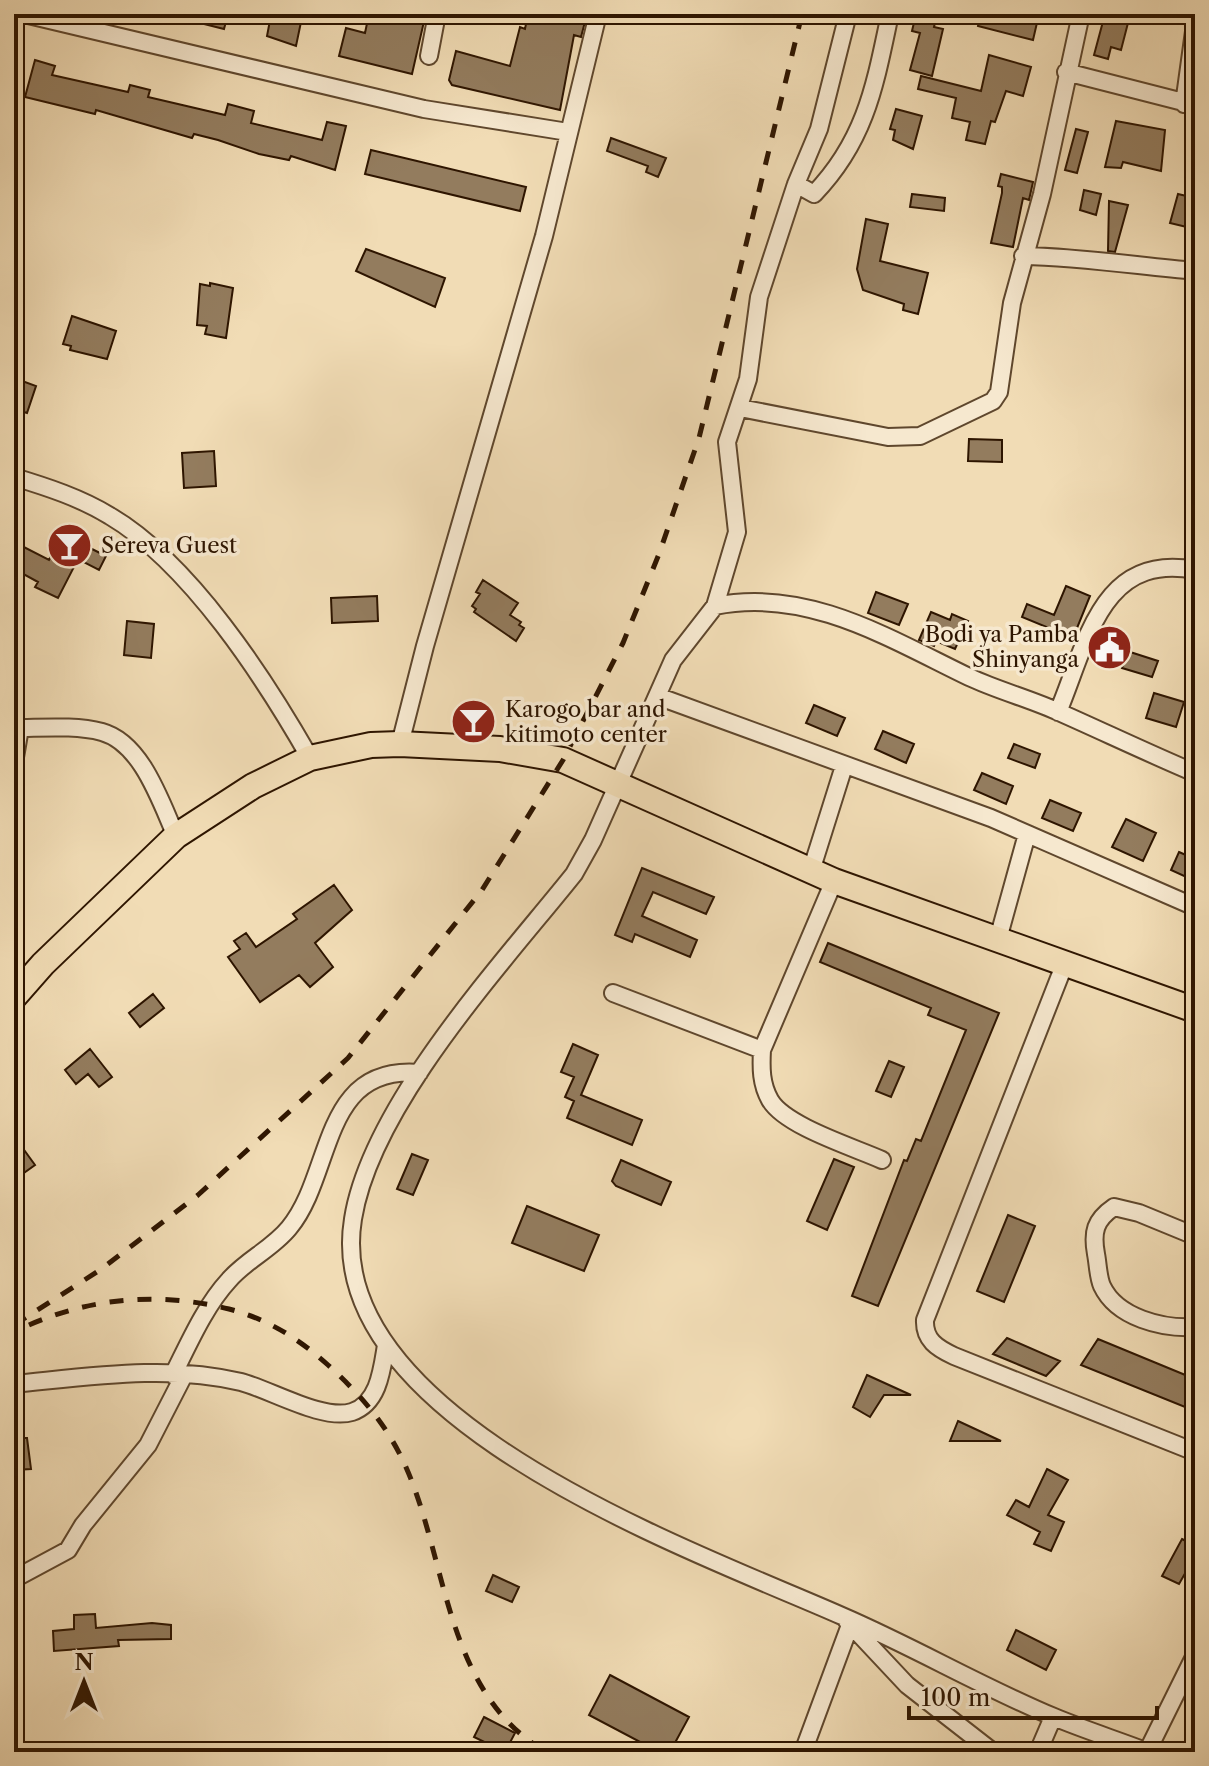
<svg xmlns="http://www.w3.org/2000/svg" width="1209" height="1766" viewBox="0 0 1209 1766" font-family="'Libre Caslon Text',serif">
  <style>
    .building { fill: #937c5e; stroke: #2e1500; stroke-width: 2 }
    .lines { fill: none; stroke-linecap: round; stroke-linejoin: round }
    .minor-casing { stroke: #5f472d; stroke-width: 20 }
    .highway-casing { stroke: #2e1500; stroke-width: 28 }
    .minor { stroke: #f6e8cf; stroke-width: 16 }
    .highway { stroke: #f1dcb5; stroke-width: 24 }
    .rail { stroke: #2e1500; stroke-width: 5; stroke-dasharray: 14 14; stroke-linecap: butt }
    .labels { text-anchor: middle; dominant-baseline: central; stroke-width: 7; stroke-linejoin: round; paint-order: stroke }
    .poi-label { font-size: 22px; fill: #2e1500; stroke: #f6e8cf; text-anchor: start }
  </style>
  <rect width="100%" height="100%" fill="#f1dcb5"/>
  <filter id="stains"><feTurbulence type="fractalNoise" baseFrequency=".0025" numOctaves="4"/><feColorMatrix values="0 0 0 0 .2 0 0 0 0 .09 0 0 0 0 .02 0 0 0 .5 -.17"/></filter>
  <radialGradient id="worn" r=".72"><stop offset=".6" stop-color="#630" stop-opacity="0"/><stop offset="1" stop-color="#630" stop-opacity=".3"/></radialGradient>
  <path class="building" d="M184 14H228L224 29 184 19Z
    M369 14 425 17 412 74 339 56 346 28 365 33Z
    M528 14 559 18V14H587L581 37 574 35 560 110 452 85 449 80 456 51 510 66 520 27 525 29Z
    M916 14H937L934 27 943 29 932 76 910 70 920 33 912 31Z
    M980 14H1039L1033 40 978 26Z
    M1105 14 1129 19 1121 50 1111 47 1108 59 1094 55Z
    M271 15 301 22 296 46 267 36Z
    M989 55 1031 67 1023 96 1006 91 995 122 991 121 985 144 966 140 970 122 952 118 956 98 918 89 921 76 981 91Z
    M35 60 55 66 52 75 128 92 130 85 150 90 148 97 225 115 228 104 254 111 251 123 322 140 327 122 346 126 335 170 291 156 289 160 259 154 218 140 194 134 192 138 96 110 95 114 25 97Z
    M896 109 922 116 913 149 893 140 895 130 890 129Z
    M1116 121 1165 130 1161 171 1123 162 1121 168 1105 167Z
    M1076 129 1088 132 1077 173 1065 170Z
    M611 138 666 158 658 177 646 172 648 166 607 151Z
    M371 150 526 187 520 211 365 174Z
    M1001 174 1033 182 1029 200 1023 198 1013 247 991 243 1002 193V187L998 186Z
    M1084 190 1101 194 1096 215 1080 210Z
    M912 194 945 198 944 211 910 207Z
    M1178 194 1195 198V229L1170 223Z
    M1109 201 1128 205 1115 252 1108 251Z
    M866 219 888 224 880 261 928 273 918 314 903 310 904 304 863 290 857 269Z
    M366 249 445 278 435 307 356 271Z
    M210 283 233 288 226 338 205 334 207 326 197 325 200 284 210 286Z
    M72 316 116 331 107 359 70 350 71 346 63 344Z
    M14 378 36 386 27 413 14 409Z
    M969 439 1002 440V462L968 461Z
    M214 451 216 486 184 488 182 453Z
    M62 534 106 556 99 570 78 559 58 598 35 587 38 582 14 569V542L49 560Z
    M483 580 518 603 510 615 521 622 519 625 524 628 516 641 474 612 476 609 472 606 480 594 476 592Z
    M1066 586 1090 596 1073 638 1022 617 1027 604 1054 615Z
    M876 592 908 604 899 625 868 613Z
    M377 596 378 621 332 623 331 598Z
    M931 612 950 620 952 614 968 621 955 649 936 641 934 646 919 640Z
    M127 621 154 624 151 658 124 655Z
    M1127 651 1158 661 1152 677 1122 668Z
    M1154 693 1184 702 1176 727 1146 718Z
    M814 705 845 718 837 736 806 723Z
    M883 731 914 744 906 763 875 749Z
    M1014 744 1040 754 1035 768 1008 758Z
    M982 773 1013 786 1006 804 974 790Z
    M1050 800 1081 813 1073 831 1042 818Z
    M1126 819 1156 833 1143 861 1112 847Z
    M1179 852 1195 859V881L1171 870Z
    M642 868 714 897 706 914 653 892 642 916 697 940 690 957 635 934 632 942 615 935Z
    M334 885 352 910 315 943 333 967 310 987 299 975 260 1002 228 957 240 949 234 941 246 933 256 947 297 919 293 914Z
    M828 943 999 1013 878 1306 852 1296 904 1160 907 1161 916 1139 921 1141 966 1030 928 1015 931 1008 820 962Z
    M153 994 164 1008 140 1027 129 1013Z
    M573 1044 598 1055 581 1095 642 1120 632 1145 567 1118 574 1101 565 1097 574 1077 561 1072Z
    M90 1049 112 1077 99 1087 88 1074 76 1084 65 1070Z
    M889 1061 904 1067 891 1097 876 1091Z
    M14 1136 35 1165 14 1180Z
    M412 1154 428 1160 413 1195 397 1189Z
    M834 1159 854 1167 827 1230 807 1221Z
    M621 1160 671 1182 661 1205 616 1186 612 1181Z
    M527 1206 599 1235 584 1271 512 1243Z
    M1008 1215 1035 1226 1004 1302 977 1291Z
    M1007 1338 1060 1361 1046 1376 993 1354Z
    M1098 1339 1195 1379V1411L1081 1365Z
    M867 1375 911 1395H884L870 1417 853 1407Z
    M958 1421 1001 1441H950Z
    M14 1438H27L31 1469 14 1470Z
    M1047 1469 1068 1480 1048 1515 1064 1522 1051 1551 1034 1544 1040 1532 1007 1515 1016 1500 1029 1507Z
    M1182 1539 1195 1546V1556L1179 1584 1162 1576Z
    M493 1575 519 1587 512 1602 486 1591Z
    M95 1614 96 1628 152 1623 171 1625V1639L118 1640 119 1646 54 1651 53 1631 74 1629V1615Z
    M1016 1630 1056 1650 1046 1670 1007 1650Z
    M610 1675 689 1717 670 1752H659L589 1715Z
    M484 1717 515 1733 505 1752 474 1737Z"/>
  <g class="lines">
    <defs>
      <path id="minor" d="M24 14 424 109 568 132
        M429 56 437 14
        M1066 72 1195 105
        M1184 104 1195 24
        M796 184 814 194C866 140 875 85 890 14
        M1023 256C1081 257 1138 266 1195 271
        M740 408 888 437 920 436 993 401 999 392 1012 303 1042 194 1081 14
        M14 477C47 487 81 498 110 516 190 563 265 679 310 758
        M715 606 737 532 727 442 748 379 759 297 796 184 819 129 848 14
        M657 696 991 818 1195 907
        M1058 712C1087 643 1101 552 1195 570
        M14 728C42 728 75 725 102 732 142 743 161 803 176 836
        M400 744 425 646 544 236 598 14
        M14 763 20 728
        M811 871 844 766
        M834 881 762 1050C761 1068 761 1084 770 1100 785 1126 853 1147 882 1160
        M998 939 1027 834
        M1065 963 925 1320C924 1340 937 1348 954 1356L1195 1452
        M613 993 762 1050
        M1195 1236 1139 1213 1114 1207C1095 1220 1092 1232 1096 1254 1098 1264 1098 1277 1102 1286 1117 1318 1163 1329 1195 1327
        M173 1375C189 1343 205 1306 229 1280 246 1260 272 1249 289 1228 334 1174 320 1065 419 1073
        M14 1384C87 1377 168 1364 241 1382 271 1390 323 1421 352 1412 379 1403 382 1369 386 1345
        M14 1579 68 1550 83 1525 148 1445 184 1375
        M847 1621 907 1685 993 1752
        M803 1752 850 1625
        M1038 1752 1053 1717
        M1147 1752 1195 1655
        M1148 1752C1117 1740 1085 1730 1054 1717 982 1687 914 1647 842 1616 700 1553 320 1420 353 1219 371 1105 502 964 574 874L593 840 673 660 715 606C807 587 890 639 969 677 999 691 1031 699 1061 713 1106 733 1150 754 1195 773"/>
      <path id="highway" d="M14 997 43 964 176 836 253 786 310 758 371 745 400 744 500 749 563 760 834 881 1195 1010"/>
    </defs>
    <use href="#minor" class="minor-casing"/>
    <use href="#highway" class="highway-casing"/>
    <use href="#minor" class="minor"/>
    <use href="#highway" class="highway"/>
    <path class="rail" d="M14 1325 100 1270 198 1195 348 1058 482 890 563 760 623 643 659 554 699 438 802 14
      M29 1325C94 1297 160 1292 229 1309 268 1319 299 1339 328 1365 360 1394 387 1425 405 1465 448 1560 444 1692 546 1752"/>
  </g>
  <defs>
    <symbol id="bar-disc" viewBox="-11 -11 22 22"><circle r="9.5" fill="#8f2418" stroke="#f6e8cf"/><path d="M-6-5H6L.8 .8V4.5H3.5V6h-7V4.5H-.8V.8Z" fill="#fff"/></symbol>
    <symbol id="civic-disc" viewBox="-11 -11 22 22"><circle r="9.5" fill="#8f2418" stroke="#f6e8cf"/><path d="M-.6-6.5H3V-4.5H.6V-3L4-1V1h2V6H-6V1h2V-1L-.6-3ZM-1.2 2.5V6h2.4V2.5Z" fill="#fff"/></symbol>
  </defs>
  <g fill-rule="evenodd">
    <use href="#bar-disc" x="44" y="520" width="51" height="51"/>
    <use href="#civic-disc" x="1084" y="622" width="51" height="51"/>
    <use href="#bar-disc" x="448" y="696" width="51" height="51"/>
  </g>
  <g class="labels">
    <g class="poi-label">
      <text x="101" y="545">Sereva Guest</text>
      <text x="1079" y="634" text-anchor="end">Bodi ya Pamba<tspan x="1079" dy="25">Shinyanga</tspan></text>
      <text x="505" y="709">Karogo bar and<tspan x="505" dy="25">kitimoto center</tspan></text>
    </g>
  </g>
  <rect width="1209" height="1766" fill="none" stroke="#f1dcb5" stroke-width="48"/>
  <rect x="16" y="16" width="1177" height="1734" fill="none" stroke="#2e1500" stroke-width="4"/>
  <rect x="24" y="24" width="1161" height="1718" fill="none" stroke="#2e1500" stroke-width="2"/>
  <g transform="translate(84 1682)" stroke="#f6e8cf" stroke-width="6" paint-order="stroke">
  <path d="M0-6L14 30L0 20L-14 30Z" fill="#2e1500"/>
  <text y="-12" font-size="22" font-weight="bold" text-anchor="middle" fill="#2e1500">N</text>
  </g>
  <path d="M909 1706v12h248v-12" fill="none" stroke="#2e1500" stroke-width="4"/>
  <text x="921" y="1706" font-size="24" fill="#2e1500" stroke="#f6e8cf" stroke-width="6" paint-order="stroke">100 m</text>
  <rect width="100%" height="100%" filter="url(#stains)"/>
  <rect width="100%" height="100%" fill="url(#worn)"/>
</svg>
